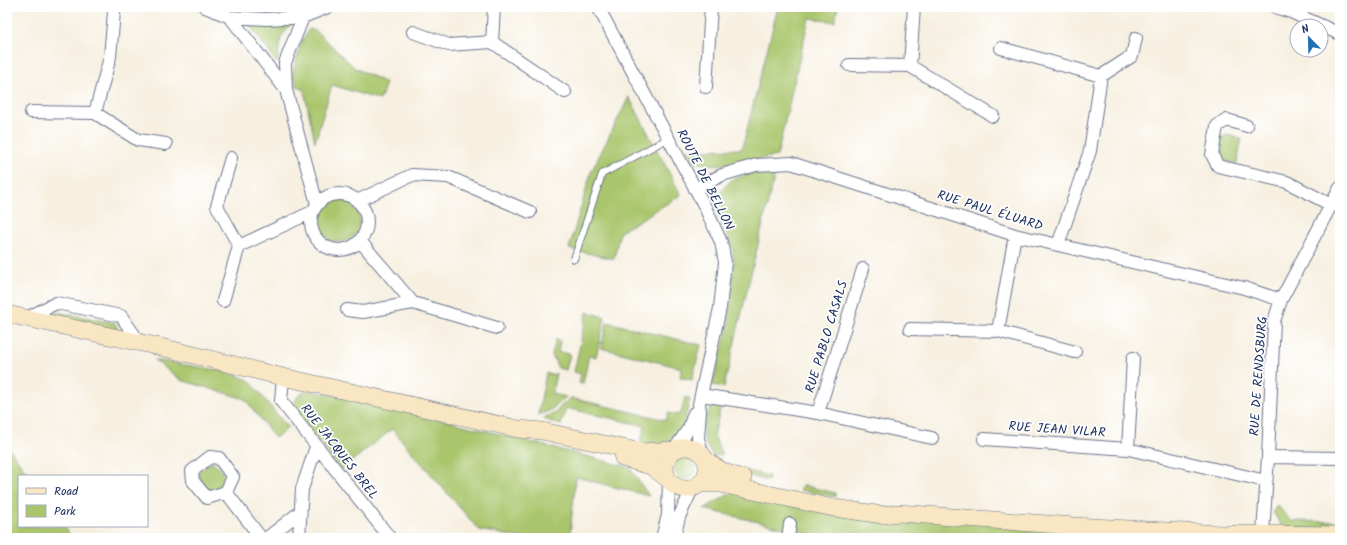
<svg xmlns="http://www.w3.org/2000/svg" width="1347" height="545" viewBox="0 0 1347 545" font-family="Kalam,sans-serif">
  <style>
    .green { fill: #aac66d; stroke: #627a66 }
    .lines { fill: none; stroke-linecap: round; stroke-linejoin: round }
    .lane-casing { stroke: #68738c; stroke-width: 8 }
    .street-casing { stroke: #68738c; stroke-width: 14 }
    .secondary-casing { stroke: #68738c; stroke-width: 18 }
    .lane { stroke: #fff; stroke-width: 6 }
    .street { stroke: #fff; stroke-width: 12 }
    .secondary { stroke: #f9e7c3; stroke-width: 17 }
    .labels { text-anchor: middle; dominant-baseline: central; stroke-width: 3.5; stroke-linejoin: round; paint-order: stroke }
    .street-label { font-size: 13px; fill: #1b2f5e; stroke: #fff }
  </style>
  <rect width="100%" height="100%" fill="#fff"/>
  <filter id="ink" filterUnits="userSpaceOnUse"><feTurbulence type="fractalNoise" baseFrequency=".025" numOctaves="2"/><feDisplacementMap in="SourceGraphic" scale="8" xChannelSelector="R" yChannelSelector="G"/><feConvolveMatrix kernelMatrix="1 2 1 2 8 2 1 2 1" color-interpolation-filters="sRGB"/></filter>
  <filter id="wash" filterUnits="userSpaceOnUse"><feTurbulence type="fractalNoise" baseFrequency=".012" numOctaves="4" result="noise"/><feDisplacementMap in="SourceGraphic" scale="16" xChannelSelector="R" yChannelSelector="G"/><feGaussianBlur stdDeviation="0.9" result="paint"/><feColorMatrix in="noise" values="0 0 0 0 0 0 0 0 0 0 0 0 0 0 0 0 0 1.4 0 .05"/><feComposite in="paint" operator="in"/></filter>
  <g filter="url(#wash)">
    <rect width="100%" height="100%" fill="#f7f0e1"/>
    <path class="green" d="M218 7H314C309 9 304 11 299 12 279 16 238 13 218 7Z
      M778 7H838L835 22 809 18 777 156C752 160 718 170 694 161L687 150 742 149Z
      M292 23 281 37 277 63 249 24Z
      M309 29 316 31 355 68 386 83 380 100 332 85 315 142 304 90 297 86 292 75 301 43Z
      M629 97 681 195 620 232 614 259 569 249 591 172Z
      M1227 135 1242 139 1237 164 1221 160 1216 153 1221 138Z
      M776 169 724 387 712 385 728 327 734 263 732 247 717 214 715 204 722 190 731 180 748 174Z
      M318 221a21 21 0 1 1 42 0a21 21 0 1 1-42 0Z
      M52 311 115 323 119 331 45 315Z
      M587 312 605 317 596 357 589 355 583 384 579 383 581 374 574 372Z
      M607 322 701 345 692 380 680 377 682 368 601 348Z
      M556 339 560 341 558 352 570 354 566 370 558 368 552 355Z
      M154 360 224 371 249 380 288 428 275 438 245 399 181 380Z
      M546 373 552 375 556 373 552 394 566 397 551 410 538 415Z
      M309 390 400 409 629 467 649 496 576 477 570 533 564 538H523L479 530 392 429 341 470 293 408C293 397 300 394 309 390Z
      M688 397 690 399 684 423 681 428 667 442 657 445H640L645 426 566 408 561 425 544 419 545 417 556 413 560 407 571 398 666 420 668 413 678 415 681 413 685 398Z
      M716 406H721L714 435 722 455 713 456C710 451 706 447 705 442 701 430 703 410 716 406Z
      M7 445 29 476H19V526H64L72 538H7Z
      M674 468a11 11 0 1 1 22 0a11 11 0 1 1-22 0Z
      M212 462C219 465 226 476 226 484L215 491H210L199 477 198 472Z
      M736 468 769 476 768 481 735 472Z
      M802 485 835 493V497L800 490Z
      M734 491 1161 538H826L704 509Z
      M1277 505 1291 521 1340 522V529L1283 528 1273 512Z"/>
  </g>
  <g filter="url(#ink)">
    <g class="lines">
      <defs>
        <path id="lane" d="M574 259 602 174 669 138"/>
        <path id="street" d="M205 7 230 17 266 19 303 17 328 7
          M598 7 705 207 721 242 725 262 720 308 699 404 700 411 698 438 702 453
          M1275 7 1291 12 1340 34
          M230 17 286 90
          M303 17 285 63 286 90 317 204
          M413 32 449 45 492 42 565 92
          M492 42 494 7
          M1001 48 1101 76
          M849 65 910 66 993 116
          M910 66 914 7
          M706 87 711 7
          M31 112 95 113 138 140 166 144
          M95 113 110 57 114 12 115 7
          M1247 126 1227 120 1217 126 1212 155 1218 166 1287 182 1331 205
          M231 158 217 206 239 246
          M695 189 722 175 756 165 791 163 1015 235 1244 288 1281 300
          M311 222a28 28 0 1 1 56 0a28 28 0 1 1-56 0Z
          M357 201 412 175 448 177 530 212
          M360 241 413 303 497 328
          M1058 245 1090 151 1101 76 1132 56 1136 38
          M223 301 239 246 312 212
          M347 310 363 312 413 303
          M27 318 56 303 121 316 140 343
          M910 329 998 331 1075 352
          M998 331 1015 235
          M283 377 281 401 390 538
          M701 395 818 413 932 438
          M818 413 863 269
          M984 439 1128 449 1266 481
          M1128 449 1133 358
          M674 450 689 428 694 413
          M210 457 219 458 233 477 226 492 207 498 193 481 192 471Z
          M1268 457 1340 458
          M226 492 261 538
          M267 538 300 512
          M299 538 302 489 316 447
          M662 538 668 515 669 480
          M674 538 679 517 693 487
          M788 538 790 524
          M1257 538 1263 534 1268 457 1274 321 1281 300 1340 188"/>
        <path id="secondary" d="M7 314 165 348 283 377 518 429 542 431 642 452 674 450
          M665 468a21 21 0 1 1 42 0a21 21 0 1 1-42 0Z
          M623 458 651 466 669 480
          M705 459C717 470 728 474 743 478
          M699 484H721L834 508 883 515 899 513 1073 526 1222 534 1340 535"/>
      </defs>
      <use href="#lane" class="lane-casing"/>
      <use href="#street" class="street-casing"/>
      <use href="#secondary" class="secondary-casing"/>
      <use href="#lane" class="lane"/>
      <use href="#street" class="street"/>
      <use href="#secondary" class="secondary"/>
    </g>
  </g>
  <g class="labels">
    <g class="street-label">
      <text transform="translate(705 180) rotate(63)">ROUTE DE BELLON</text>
      <text transform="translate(990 211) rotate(17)">RUE PAUL ÉLUARD</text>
      <text transform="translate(827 337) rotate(-73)">RUE PABLO CASALS</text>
      <text transform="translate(1259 376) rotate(-86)">RUE DE RENDSBURG</text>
      <text transform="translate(1057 430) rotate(4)">RUE JEAN VILAR</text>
      <text transform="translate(339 452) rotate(52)">RUE JACQUES BREL</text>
    </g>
  </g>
  <rect width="1347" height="545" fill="none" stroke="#fff" stroke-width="24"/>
  <rect x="18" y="475" width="130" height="52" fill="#ffffff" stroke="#a4acbf"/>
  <rect x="26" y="488" width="20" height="6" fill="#f9e7c3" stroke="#a4acbf"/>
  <text x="54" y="495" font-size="12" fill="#1b2f5e">Road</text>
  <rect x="26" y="505" width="20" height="12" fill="#aac66d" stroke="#a4acbf"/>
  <text x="54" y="515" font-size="12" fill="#1b2f5e">Park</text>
  <g transform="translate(1309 38) rotate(337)"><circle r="19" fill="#ffffff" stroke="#a4acbf"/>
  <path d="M0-3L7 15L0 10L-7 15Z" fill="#1f6fb2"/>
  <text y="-6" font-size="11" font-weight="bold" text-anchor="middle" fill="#1b2f5e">N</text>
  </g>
</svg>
